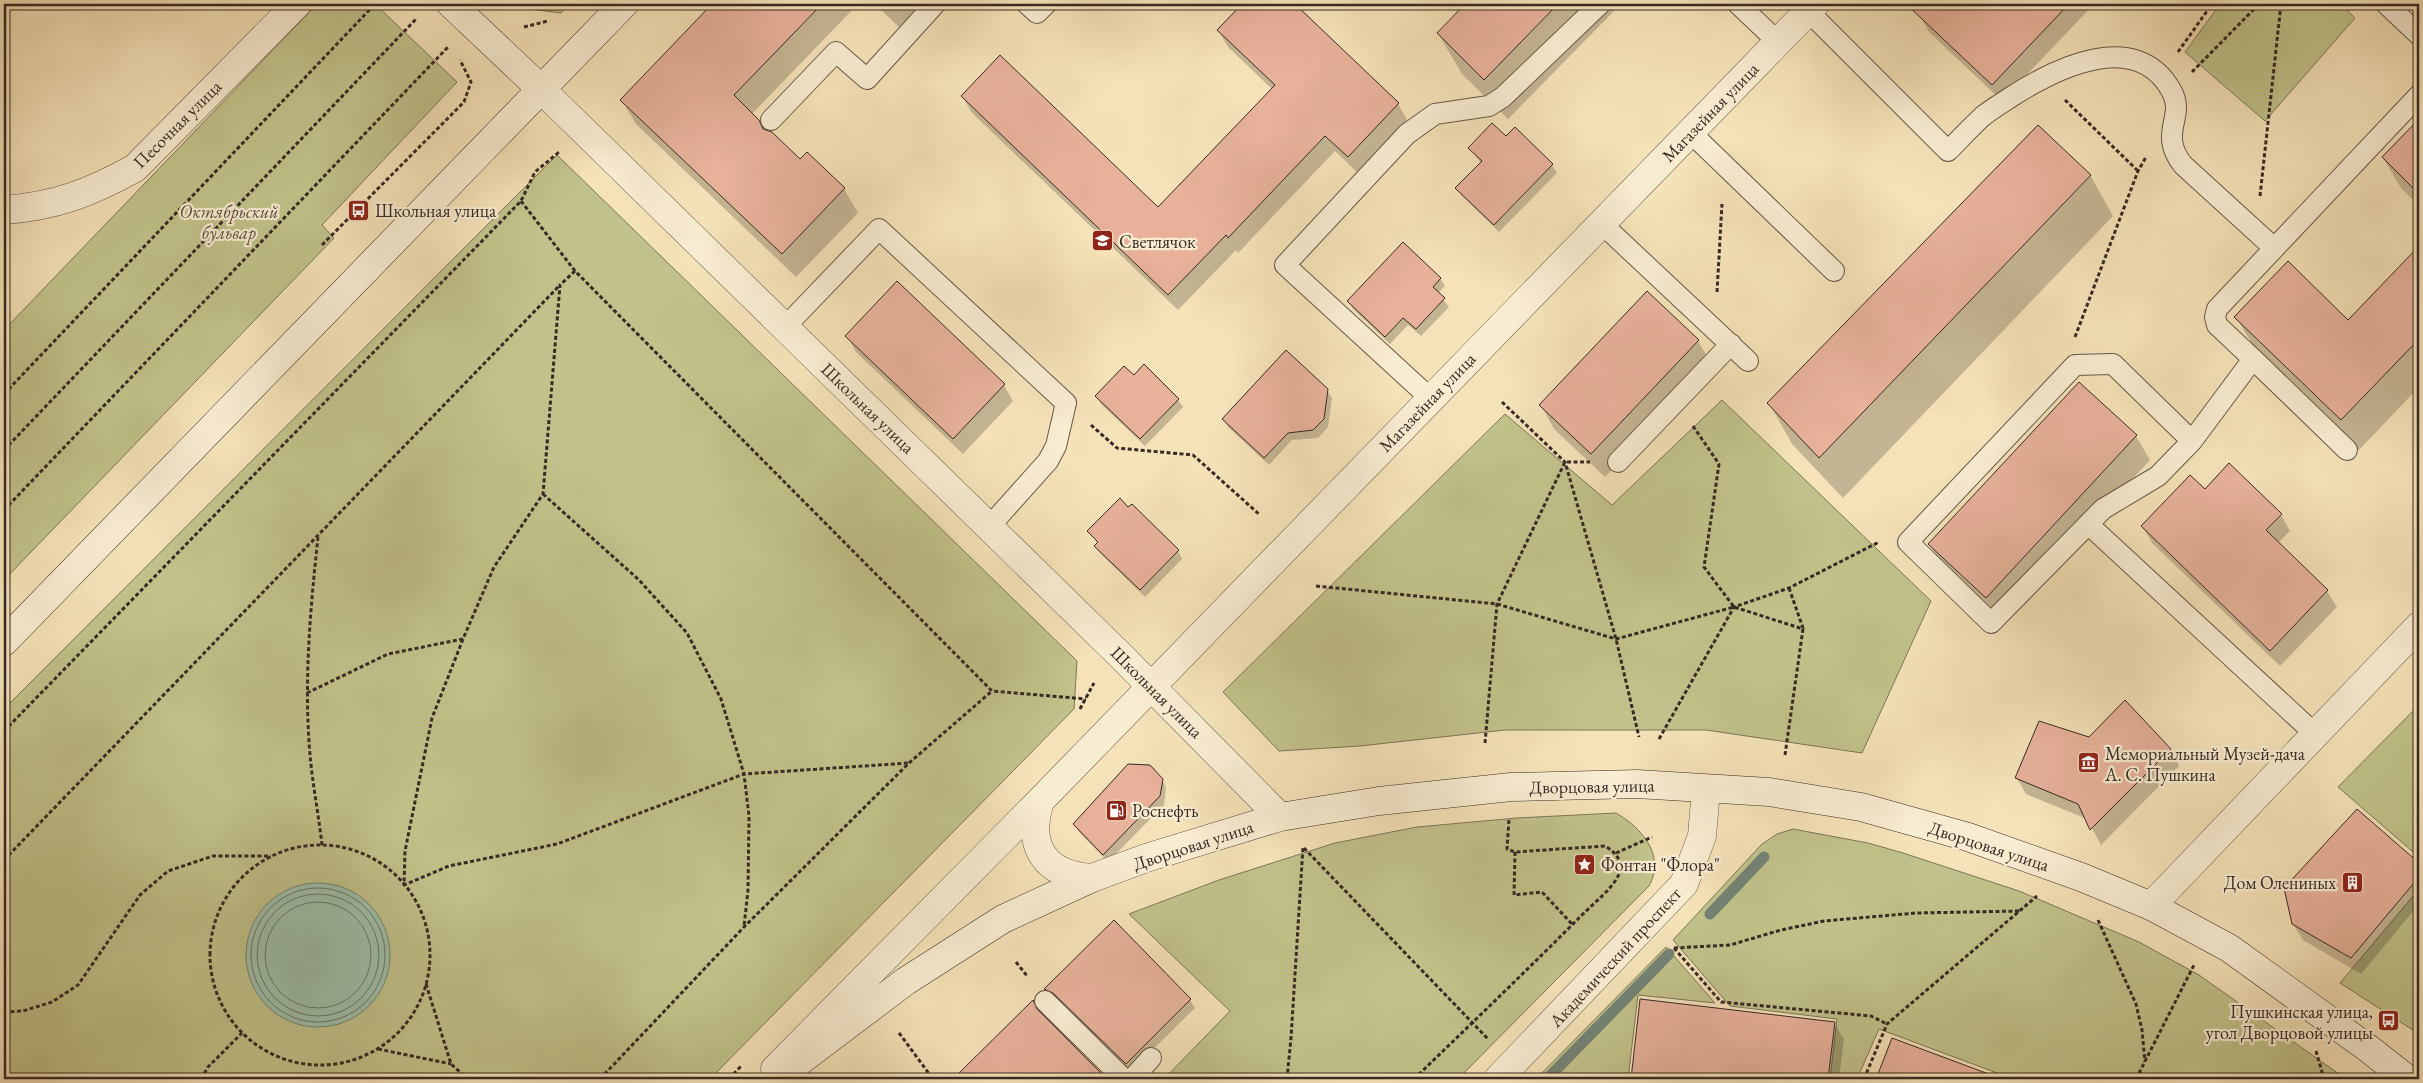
<svg xmlns="http://www.w3.org/2000/svg" width="2423" height="1083" viewBox="0 0 2423 1083" font-family="'EB Garamond',serif">
  <style>
    .green { fill: #c1c28b; stroke: #7c7658 }
    .water { fill: #9dbfaa; stroke: #748375 }
    .shadow { fill: #0003 }
    .lines { fill: none; stroke-linecap: round; stroke-linejoin: round }
    .shore { stroke: #6a7468; stroke-width: 1 }
    .stream { stroke: #748375; stroke-width: 11 }
    .building { fill: #e7b19a; stroke: #372a25 }
    .lane-casing { stroke: #66584a; stroke-width: 22 }
    .street-casing { stroke: #66584a; stroke-width: 29 }
    .secondary-casing { stroke: #372a25; stroke-width: 29 }
    .path { stroke: #372a25; stroke-width: 3; stroke-dasharray: 4 2.5; stroke-linecap: butt }
    .lane { stroke: #f8ecd1; stroke-width: 20 }
    .street { stroke: #f8ecd1; stroke-width: 28 }
    .secondary { stroke: #f8ecd1; stroke-width: 28 }
    .labels { text-anchor: middle; dominant-baseline: central; stroke-width: 4.5; stroke-linejoin: round; paint-order: stroke }
    .street-label { font-size: 18px; fill: #372a25; stroke: #f8ecd1 }
    .poi-label { font-size: 18px; fill: #372a25; stroke: #f8ecd1; text-anchor: start }
    .park-label { font-size: 18px; font-style: italic; fill: #5a503e; stroke: #f8ecd1 }
  </style>
  <rect width="100%" height="100%" fill="#f5e2b8"/>
  <filter id="stains"><feTurbulence type="fractalNoise" baseFrequency=".004" numOctaves="4"/><feColorMatrix values="0 0 0 0 .2 0 0 0 0 .09 0 0 0 0 .02 0 0 0 .5 -.17"/></filter>
  <radialGradient id="worn" r=".72"><stop offset=".6" stop-color="#630" stop-opacity="0"/><stop offset="1" stop-color="#630" stop-opacity=".3"/></radialGradient>
  <path class="green" d="M317 4H375L457 82 322 225 334 238 4 580V330Z
    M525 4H570L561 13 530 9Z
    M2220 4H2341L2355 18 2265 121 2185 52Z
    M557 155 1077 661 1074 709 710 1079H4V709Z
    M1722 400 1931 601 1862 753 1706 730H1505L1360 746 1279 751 1223 692 1505 414 1612 505Z
    M2419 705V857L2338 787Z
    M1616 813C1642 828 1666 856 1649 886L1458 1079H1164L1230 1011 1129 914 1219 880 1335 843 1417 827 1517 818Z
    M1793 829 1868 843 1903 853 2019 891 2139 942 2199 975 2346 1079H2013L1879 1029 1857 1079H1830L1837 1019 1730 1006 1673 940 1762 844 1777 834Z
    M2419 889V1034L2340 983Z
    M1666 947 1715 1003 1638 995 1628 1079H1540L1538 1077Z"/>
  <path class="water" d="M246 955a72 72 0 1 1 144 0a72 72 0 1 1-144 0Z"/>
  <path class="shadow" d="M714 4H858L752 114 764 131 800 160 844 189 858 213 796 277 636 124 622 100Z
    M875 4H922L899 27Z
    M1244 4H1293L1398 104 1407 120 1357 172 1335 151 1238 253 1236 250 1178 310 972 113 962 96 1159 209 1272 89 1228 47 1218 30Z
    M1467 4H1621L1508 119 1462 74 1438 33Z
    M1931 4H1984L1991 10 1996 4H2094L2002 101 1929 32 1920 15Z
    M2419 120V206L2401 188 2383 158Z
    M1515 128 1552 165 1557 173 1499 232 1462 196 1457 188 1481 163 1469 148 1506 138Z
    M2090 175 2113 216 1843 498 1792 444 1769 403Z
    M2419 248V387L2359 450 2254 347 2236 317 2348 321Z
    M1440 278 1445 286 1438 293 1449 307 1421 336 1408 325 1390 344 1353 309 1349 301Z
    M847 336 1004 385 1013 401 963 454 856 352Z
    M1698 341 1712 365 1605 477 1554 429 1541 405Z
    M1134 377 1178 400 1183 407 1145 446 1101 404 1097 396Z
    M1327 390 1332 398 1328 427 1318 438 1292 440 1269 465 1228 427 1224 419Z
    M2136 436 2150 460 2000 621 1944 568 1930 545Z
    M2205 491 2281 515 2290 531 2278 543 2327 591 2337 607 2280 666 2152 543 2143 527Z
    M1089 531 1178 551 1182 559 1145 597 1101 554 1096 546 1098 544Z
    M2090 739 2170 749 2179 766 2101 845 2087 819 2026 794 2017 778Z
    M1162 779 1166 788 1164 805 1108 862 1079 832 1075 824Z
    M2358 811 2419 864V904L2361 974 2303 940 2293 924Z
    M1114 922 1190 1000 1195 1008 1131 1071 1059 1000 1050 997 1045 990Z
    M1033 1002 1040 1015 1106 1079H955Z
    M1834 1023 1844 1039 1839 1079 1632 1078Z
    M1892 1039 1998 1079H1877Z"/>
  <g class="lines">
    <path class="shore" d="M251 955a67 67 0 1 1 134 0a67 67 0 1 1-134 0Z
      M257 955a61 61 0 1 1 122 0a61 61 0 1 1-122 0Z
      M265 955a53 53 0 1 1 106 0a53 53 0 1 1-106 0Z"/>
    <path class="stream" d="M1710 914 1764 857
      M1549 1077 1669 954"/>
  </g>
  <path class="building" d="M712 4H822L734 95 759 120 763 129 772 132 800 159 807 152 845 188 782 254 620 100Z
    M1242 4H1295L1399 103 1348 157 1325 136 1228 238 1226 235 1168 295 961 96 1000 55 1158 207 1275 85 1217 30Z
    M1465 4H1558L1484 80 1437 33Z
    M1906 4H2069L1992 85Z
    M2419 119V194L2382 157Z
    M1492 123 1506 136 1515 127 1553 164 1494 225 1455 188 1482 161 1468 148Z
    M2038 125 2091 175 1819 458 1767 403Z
    M1403 242 1441 278 1433 287 1445 298 1416 329 1403 318 1385 337 1347 301Z
    M2419 246V339L2341 420 2234 317 2288 261 2348 320Z
    M897 281 1005 384 953 439 845 336Z
    M1647 291 1699 340 1591 454 1539 405Z
    M1286 350 1328 389 1324 419 1313 430 1288 433 1264 458 1222 419Z
    M1144 364 1179 399 1140 439 1095 396 1124 366 1134 375Z
    M2079 382 2137 435 1986 598 1928 544Z
    M2229 463 2282 514 2266 530 2328 590 2270 651 2141 526 2190 475 2205 489Z
    M1120 498 1128 507 1132 504 1179 550 1140 590 1094 546 1098 542 1087 531Z
    M2125 700 2171 749 2090 830 2078 804 2015 778 2039 721 2089 737Z
    M1128 764 1150 765 1163 779 1160 796 1103 855 1073 824Z
    M2357 809 2419 863V877L2351 958 2292 924 2284 888Z
    M1114 920 1191 999 1126 1064 1053 993 1044 989Z
    M1640 999 1835 1022 1828 1079H1631Z
    M1033 1000 1037 1009 1107 1079H953Z
    M1892 1038 1994 1076V1079H1876Z"/>
  <g class="lines">
    <defs>
      <path id="lane" d="M1027 4 1037 13 1046 4
        M1738 4 1778 42
        M2386 4 2419 35
        M1808 11 1948 151C1960 139 1971 127 1983 116 1992 109 2002 103 2011 97 2056 68 2136 28 2171 90 2187 117 2157 132 2183 165L2274 248
        M771 120 836 52 867 79 935 4
        M1690 132 1834 271
        M1601 223 1748 361
        M785 327 879 229 1066 403 1056 446 1048 461 989 527
        M2253 359 2217 325 2215 317 2217 309 2419 95
        M1431 399 1285 265 1407 134 1435 114 1489 106 1503 97 1600 4
        M2192 441 2113 364 2075 365 1908 542 1991 623 2103 509 2158 476 2192 441 2253 359 2347 450
        M1618 462 1731 344
        M2088 524 2315 734
        M1045 1001 1124 1079
        M1132 1079 1151 1058"/>
      <path id="street" d="M542 90 1121 656 1280 817
        M4 210C56 206 90 193 135 168L297 4
        M1040 801C1026 846 1044 875 1092 878
        M2151 906 2419 626
        M775 1069 1040 801 1815 4
        M1498 1079 1684 884 1702 836 1706 789"/>
      <path id="secondary" d="M451 4 542 90
        M4 642 624 4
        M776 1079 906 981 1003 919 1092 878 1146 858 1280 817 1379 801 1511 787 1637 784 1769 792 1861 807 1968 837 2081 877 2151 906 2229 948 2369 1049 2407 1079"/>
    </defs>
    <use href="#lane" class="lane-casing"/>
    <use href="#street" class="street-casing"/>
    <use href="#secondary" class="secondary-casing"/>
    <path class="path" d="M524 27 548 21
      M2178 52 2212 4
      M2192 72 2259 4
      M2065 100 2138 171
      M2260 196 2281 4
      M521 201 575 271 992 691 1086 699
      M322 245 464 102 471 82 460 60
      M575 271 560 285 543 494 494 567 463 639 432 718 405 851 404 885 449 866 557 844 744 774 909 763
      M1717 292 1722 204
      M2075 337 2138 171 2146 157
      M4 394 375 4
      M1502 402 1565 462 1616 639 1639 737
      M1091 425 1117 448 1193 455 1260 515
      M1693 426 1719 464 1704 567 1734 607
      M4 450 417 18
      M543 494 639 580 687 633 721 699 744 774 749 816 748 890 744 927
      M4 510 448 47
      M318 537C310 612 303 689 311 765 314 792 319 818 322 845
      M1316 586 1497 604 1616 639 1734 607 1803 629 1785 755
      M1789 588 1803 628
      M307 693 388 654 463 639
      M1080 709 1094 683
      M4 731 521 201 535 172 559 152
      M1659 739 1734 607 1789 588 1879 542
      M1485 743 1497 604 1565 462H1590
      M210 955a110 110 0 1 1 220 0a110 110 0 1 1-220 0Z
      M1515 852 1514 895 1542 892 1572 924
      M1616 853 1652 837
      M4 860 560 285
      M2098 920 2136 1004 2142 1030 2145 1062
      M1674 948 1730 945 1781 930 1824 921 1916 913 2020 911
      M1674 948 1721 1002 1871 1016 1887 1024
      M1016 962 1028 977
      M426 984 451 1064 468 1079
      M4 1012 23 1011 52 1002 78 985 140 895 168 871 213 856H271
      M899 1033 933 1079
      M378 1049 451 1064
      M2316 1051 2324 1079
      M201 1079 208 1067 242 1033
      M600 1079 744 927 909 763 992 691
      M729 1079 742 1065
      M1287 1079 1291 1038 1303 847 1489 1040
      M1414 1079C1469 1026 1524 973 1578 919 1589 907 1614 888 1619 874 1624 861 1615 852 1605 846L1515 852 1507 849 1509 819
      M1864 1079 1887 1024 2037 896
      M2136 1079 2194 965"/>
    <use href="#lane" class="lane"/>
    <use href="#street" class="street"/>
    <use href="#secondary" class="secondary"/>
  </g>
  <defs>
    <symbol id="bus-square" viewBox="-11 -11 22 22"><rect x="-9" y="-9" width="18" height="18" rx="4" fill="#8f2418" stroke="#f8ecd1"/><path d="M-5-6H5V4H4V6H2V4H-2V6H-4V4H-5ZM-3.5-4V0h7V-4ZM-3.5 1.2v1.5H-2V1.2ZM2 1.2v1.5H3.5V1.2Z" fill="#fff"/></symbol>
    <symbol id="school-square" viewBox="-11 -11 22 22"><rect x="-9" y="-9" width="18" height="18" rx="4" fill="#8f2418" stroke="#f8ecd1"/><path d="M0-5L7-2L0 1L-7-2ZM-4 1L0 2.5L4 1V4Q0 6-4 4Z" fill="#fff"/></symbol>
    <symbol id="museum-square" viewBox="-11 -11 22 22"><rect x="-9" y="-9" width="18" height="18" rx="4" fill="#8f2418" stroke="#f8ecd1"/><path d="M0-6L6-3V-2H-6V-3ZM-5-1h2V3h-2ZM-1-1h2V3h-2ZM3-1h2V3H3ZM-6 4H6V6H-6Z" fill="#fff"/></symbol>
    <symbol id="fuel-square" viewBox="-11 -11 22 22"><rect x="-9" y="-9" width="18" height="18" rx="4" fill="#8f2418" stroke="#f8ecd1"/><path d="M-5.5-6h7V0h2V4h1.3V-2.5L3-4.5l.8-.8L6-3V5H2.5V1h-1V6h-7ZM-4.2-4.7v3.2H.2V-4.7Z" fill="#fff"/></symbol>
    <symbol id="sight-square" viewBox="-11 -11 22 22"><rect x="-9" y="-9" width="18" height="18" rx="4" fill="#8f2418" stroke="#f8ecd1"/><path d="M0-6L1.8-2.2L6-1.7L2.9 1.2L3.7 5.4L0 3.3L-3.7 5.4L-2.9 1.2L-6-1.7L-1.8-2.2Z" fill="#fff"/></symbol>
    <symbol id="building-square" viewBox="-11 -11 22 22"><rect x="-9" y="-9" width="18" height="18" rx="4" fill="#8f2418" stroke="#f8ecd1"/><path d="M-4-6H4V6H1V3H-1V6H-4ZM-2.5-4.3h1.7v1.8h-1.7ZM.8-4.3h1.7v1.8H.8ZM-2.5-1h1.7V.8h-1.7ZM.8-1h1.7V.8H.8Z" fill="#fff"/></symbol>
  </defs>
  <g fill-rule="evenodd">
    <use href="#bus-square" x="346" y="198" width="25" height="25"/>
    <use href="#school-square" x="1090" y="228" width="25" height="25"/>
    <use href="#museum-square" x="2076" y="750" width="25" height="25"/>
    <use href="#fuel-square" x="1104" y="798" width="25" height="25"/>
    <use href="#sight-square" x="1572" y="852" width="25" height="25"/>
    <use href="#building-square" x="2340" y="870" width="25" height="25"/>
    <use href="#bus-square" x="2376" y="1008" width="25" height="25"/>
  </g>
  <g class="labels">
    <g class="street-label">
      <text transform="translate(1710 112) rotate(-46)">Магазейная улица</text>
      <text transform="translate(177 124) rotate(-45)">Песочная улица</text>
      <text transform="translate(1427 402) rotate(-46)">Магазейная улица</text>
      <text transform="translate(868 408) rotate(44)">Школьная улица</text>
      <text transform="translate(1157 692) rotate(45)">Школьная улица</text>
      <text transform="translate(1592 786) rotate(-1)">Дворцовая улица</text>
      <text transform="translate(1193 845) rotate(-18)">Дворцовая улица</text>
      <text transform="translate(1989 846) rotate(18)">Дворцовая улица</text>
      <text transform="translate(1615 957) rotate(-47)">Академический проспект</text>
    </g>
    <g class="poi-label">
      <text x="375" y="210">Школьная улица</text>
      <text x="1119" y="241">Светлячок</text>
      <text x="2105" y="753">Мемориальный Музей-дача<tspan x="2105" dy="21">А. С. Пушкина</tspan></text>
      <text x="1132" y="810">Роснефть</text>
      <text x="1601" y="864">Фонтан "Флора"</text>
      <text x="2336" y="882" text-anchor="end">Дом Олениных</text>
      <text x="2373" y="1011" text-anchor="end">Пушкинская улица,<tspan x="2373" dy="21">угол Дворцовой улицы</tspan></text>
    </g>
    <g class="park-label">
      <text x="229" y="211">Октябрьский<tspan x="229" dy="21">бульвар</tspan></text>
    </g>
  </g>
  <rect width="2423" height="1083" fill="none" stroke="#f5e2b8" stroke-width="20"/>
  <rect x="5" y="5" width="2413" height="1073" fill="none" stroke="#372a25" stroke-width="2.5"/>
  <rect x="10" y="10" width="2403" height="1063" fill="none" stroke="#372a25"/>
  <rect width="100%" height="100%" filter="url(#stains)"/>
  <rect width="100%" height="100%" fill="url(#worn)"/>
</svg>
